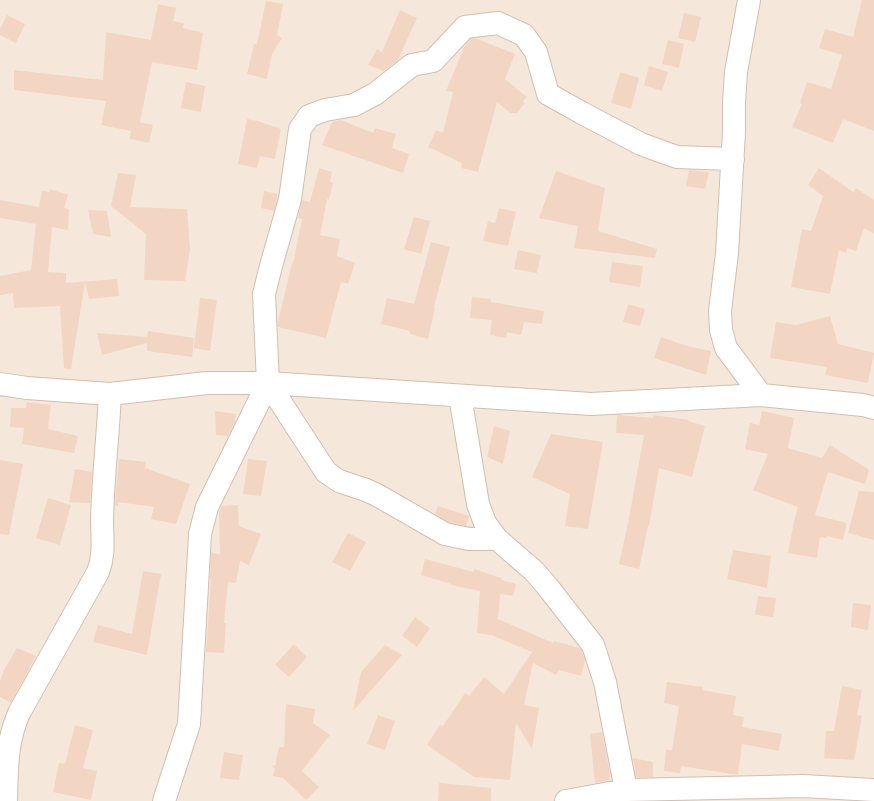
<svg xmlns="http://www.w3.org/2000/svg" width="874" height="801" viewBox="0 0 874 801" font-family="Quicksand,sans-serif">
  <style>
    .residential { fill: #f5e8da }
    .building { fill: #f3d5c3 }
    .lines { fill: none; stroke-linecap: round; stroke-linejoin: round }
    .street-casing { stroke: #d1beb0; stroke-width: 24 }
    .street { stroke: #fff; stroke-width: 22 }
  </style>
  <rect width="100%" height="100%" fill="#fdf6ec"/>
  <path class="residential" d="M0 0H874V801H0Z"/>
  <path class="building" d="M862 0H874V131L843 119 833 143 792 127 802 104 800 103 807 82 831 89 842 55 819 48 825 29 853 37Z
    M266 1 283 4 277 35 282 38 272 54 267 79 247 74 254 44H257Z
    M158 4 176 8 173 21 184 23 183 28 203 33 197 70 152 62 140 122 153 125 149 143 130 139 131 131 101 125 106 101 14 90V70L103 80 106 32 151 40Z
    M400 10 417 18 398 60 384 71 368 65 377 49 382 52Z
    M684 13 701 17 695 42 678 38Z
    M7 15 25 24 16 43 0 35V29Z
    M475 38 515 54 505 79 527 97 523 101 525 103 517 113H510L497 102 478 172 461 168 462 163 428 147 436 130 443 133 453 92 446 91 464 47 471 39Z
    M668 40 684 44 679 68 662 64Z
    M649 66 668 72 662 91 644 85Z
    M620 72 639 78 631 109 611 103Z
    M186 82 205 86 201 112 181 108Z
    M247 119 258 121 281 129 275 159 260 156 257 168 238 164Z
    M341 120 373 133 375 128 396 134 392 148 409 154 403 173 322 145 332 122Z
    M319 168 332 172 330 182 333 183 329 200 327 199 320 235 340 239 337 256 355 263 348 284 341 282 326 338 278 327V322L292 263 293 264 302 219 298 218 302 200 310 202Z
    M819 168 853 192 856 188 874 200V234L864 228 856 251 847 248 846 253 839 250 830 294 791 287 802 229 811 231 823 196 808 185Z
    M689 170 709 172 705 189 686 186Z
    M556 171 605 188 598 231 657 249 655 258 574 248 578 226 539 218Z
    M118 173 136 175 130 207 187 209 190 249 185 281 144 280 146 234 111 206Z
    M50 189 68 195 64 208 69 209 68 230 52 227 48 272 66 273V283L117 279 119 296 89 299 85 283 71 369 64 368 60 306 14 308 13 293 0 295V276L31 270 36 224 0 218V200L39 207 42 191 49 192Z
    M264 191 278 194 274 211 261 208Z
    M499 208 516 212 508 246 483 241 488 221 495 223Z
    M88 210 107 211 111 237 93 234Z
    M414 217 430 221 421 254 404 249Z
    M431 242 450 247 434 307 435 308 428 339 410 334V331L381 324 387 298 414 304Z
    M518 250 541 255 537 273 514 269Z
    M612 262 643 266 640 287 609 282Z
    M472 297 491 299V302L544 311 542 324 524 322 521 335 507 332 506 338 490 335 492 320 470 318Z
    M200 298 217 300 210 351 194 348Z
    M628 304 645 309 640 326 623 322Z
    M830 316 838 344 874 353 868 383 825 375 827 367 770 358 776 322 796 325Z
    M148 331 194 338 192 357 147 351V343L102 355 97 333 147 337Z
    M661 337 687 346 711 351 706 375 654 358Z
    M27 402 51 405 48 429 78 436 74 453 22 444 24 428 10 427 11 408H26Z
    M215 411 236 414 235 422 228 436 216 435Z
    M762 411 794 418 788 448 822 458 830 445 869 470 865 484 828 472 815 515 847 523 843 540 827 536 826 538 820 537 817 558 788 553 794 521 798 507 753 490 768 454 745 449 750 423 759 425Z
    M617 415 653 418V415L689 420 688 421 705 426 692 477 659 468 649 526H648L639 569 619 564 628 523 644 435 616 433Z
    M494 426 510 431 503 464 487 457Z
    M551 434 603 442 588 529 565 526 570 494 532 477Z
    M119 459 146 462 145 468 190 484 176 524 151 519 154 507 118 502V506L115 505Z
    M248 459 267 461 261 496 243 494Z
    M0 460 23 464 9 535 0 534Z
    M75 469 92 472 90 503 69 502Z
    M859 491 874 492V540L848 533Z
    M48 498 71 505 60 545 36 538Z
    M238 505 239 526 261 534 249 565 240 561 236 583 228 582 224 623H226L224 653 206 652 211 579H210L211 552 220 555 219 512 222 506Z
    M438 506 469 516 466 526 449 522 435 514Z
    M348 533 366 542 350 571 332 562Z
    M733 550 771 556 767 588 727 579Z
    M425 559 474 572V569L501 578V580L516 584 513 596 500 594 498 619 553 643 554 641 580 648 582 651 585 660 581 676 559 670 556 675 533 663 524 705 539 708 532 749 516 723 510 780 474 777 427 745 440 725 443 726 465 693 469 696 484 677 504 694 532 652 491 635 477 633 480 591 451 585V584L421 575Z
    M143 571 161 574 147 655 93 642 98 625 132 634Z
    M758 596 776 598 773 617 755 615Z
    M853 603 871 605 868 630 851 627Z
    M415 617 430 628 417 647 402 636Z
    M294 644 307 657 289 677 275 665Z
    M385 645 402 655 353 711 361 672Z
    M17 648 36 656 11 703 0 697V681L5 668Z
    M667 682 703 687 702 690 736 696 733 715 744 717 742 727 782 734 779 751 742 744 738 775 681 766 680 773 664 771 666 750H672L679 706 664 703Z
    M842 686 862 690 857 715 862 716 854 760 824 758 826 731H834Z
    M286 704 315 709 313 723 330 735 302 771 319 787 306 800 283 778 273 776 275 769 271 765 275 766 279 747H284Z
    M378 715 395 721 385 750 367 744Z
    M75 725 93 730 83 768 97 771 91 800 53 792 59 763 65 764Z
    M602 732 610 774 609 780 595 783 590 734Z
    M224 752 243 755 239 780 220 778Z
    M633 758 653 762V777H636Z
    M439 783 491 788V801H438Z"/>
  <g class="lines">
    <defs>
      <path id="street" d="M749 0 736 72 734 102V132L727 253 720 311 721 330 726 348 761 395
        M268 383 326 472 339 481 366 490 377 495 445 534 469 539H497
        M0 384 27 388 110 394 207 383H268L591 404 761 395 863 405 874 408
        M460 396 478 504 485 523 497 539 534 571 547 586 593 645 605 682 626 790
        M6 801C7 768 6 743 19 713L98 572C105 553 102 539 102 520 103 478 108 436 110 394
        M164 801 189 724 200 534 207 507 268 383 264 294 271 266 290 199 300 129 309 116 325 110 354 105 375 94 412 65 433 61 465 27 498 23 524 35 536 52 548 94 582 113 641 144 660 151 677 157 733 159
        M566 801 626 790 803 786 874 790"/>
    </defs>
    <use href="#street" class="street-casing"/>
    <use href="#street" class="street"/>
  </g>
</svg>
